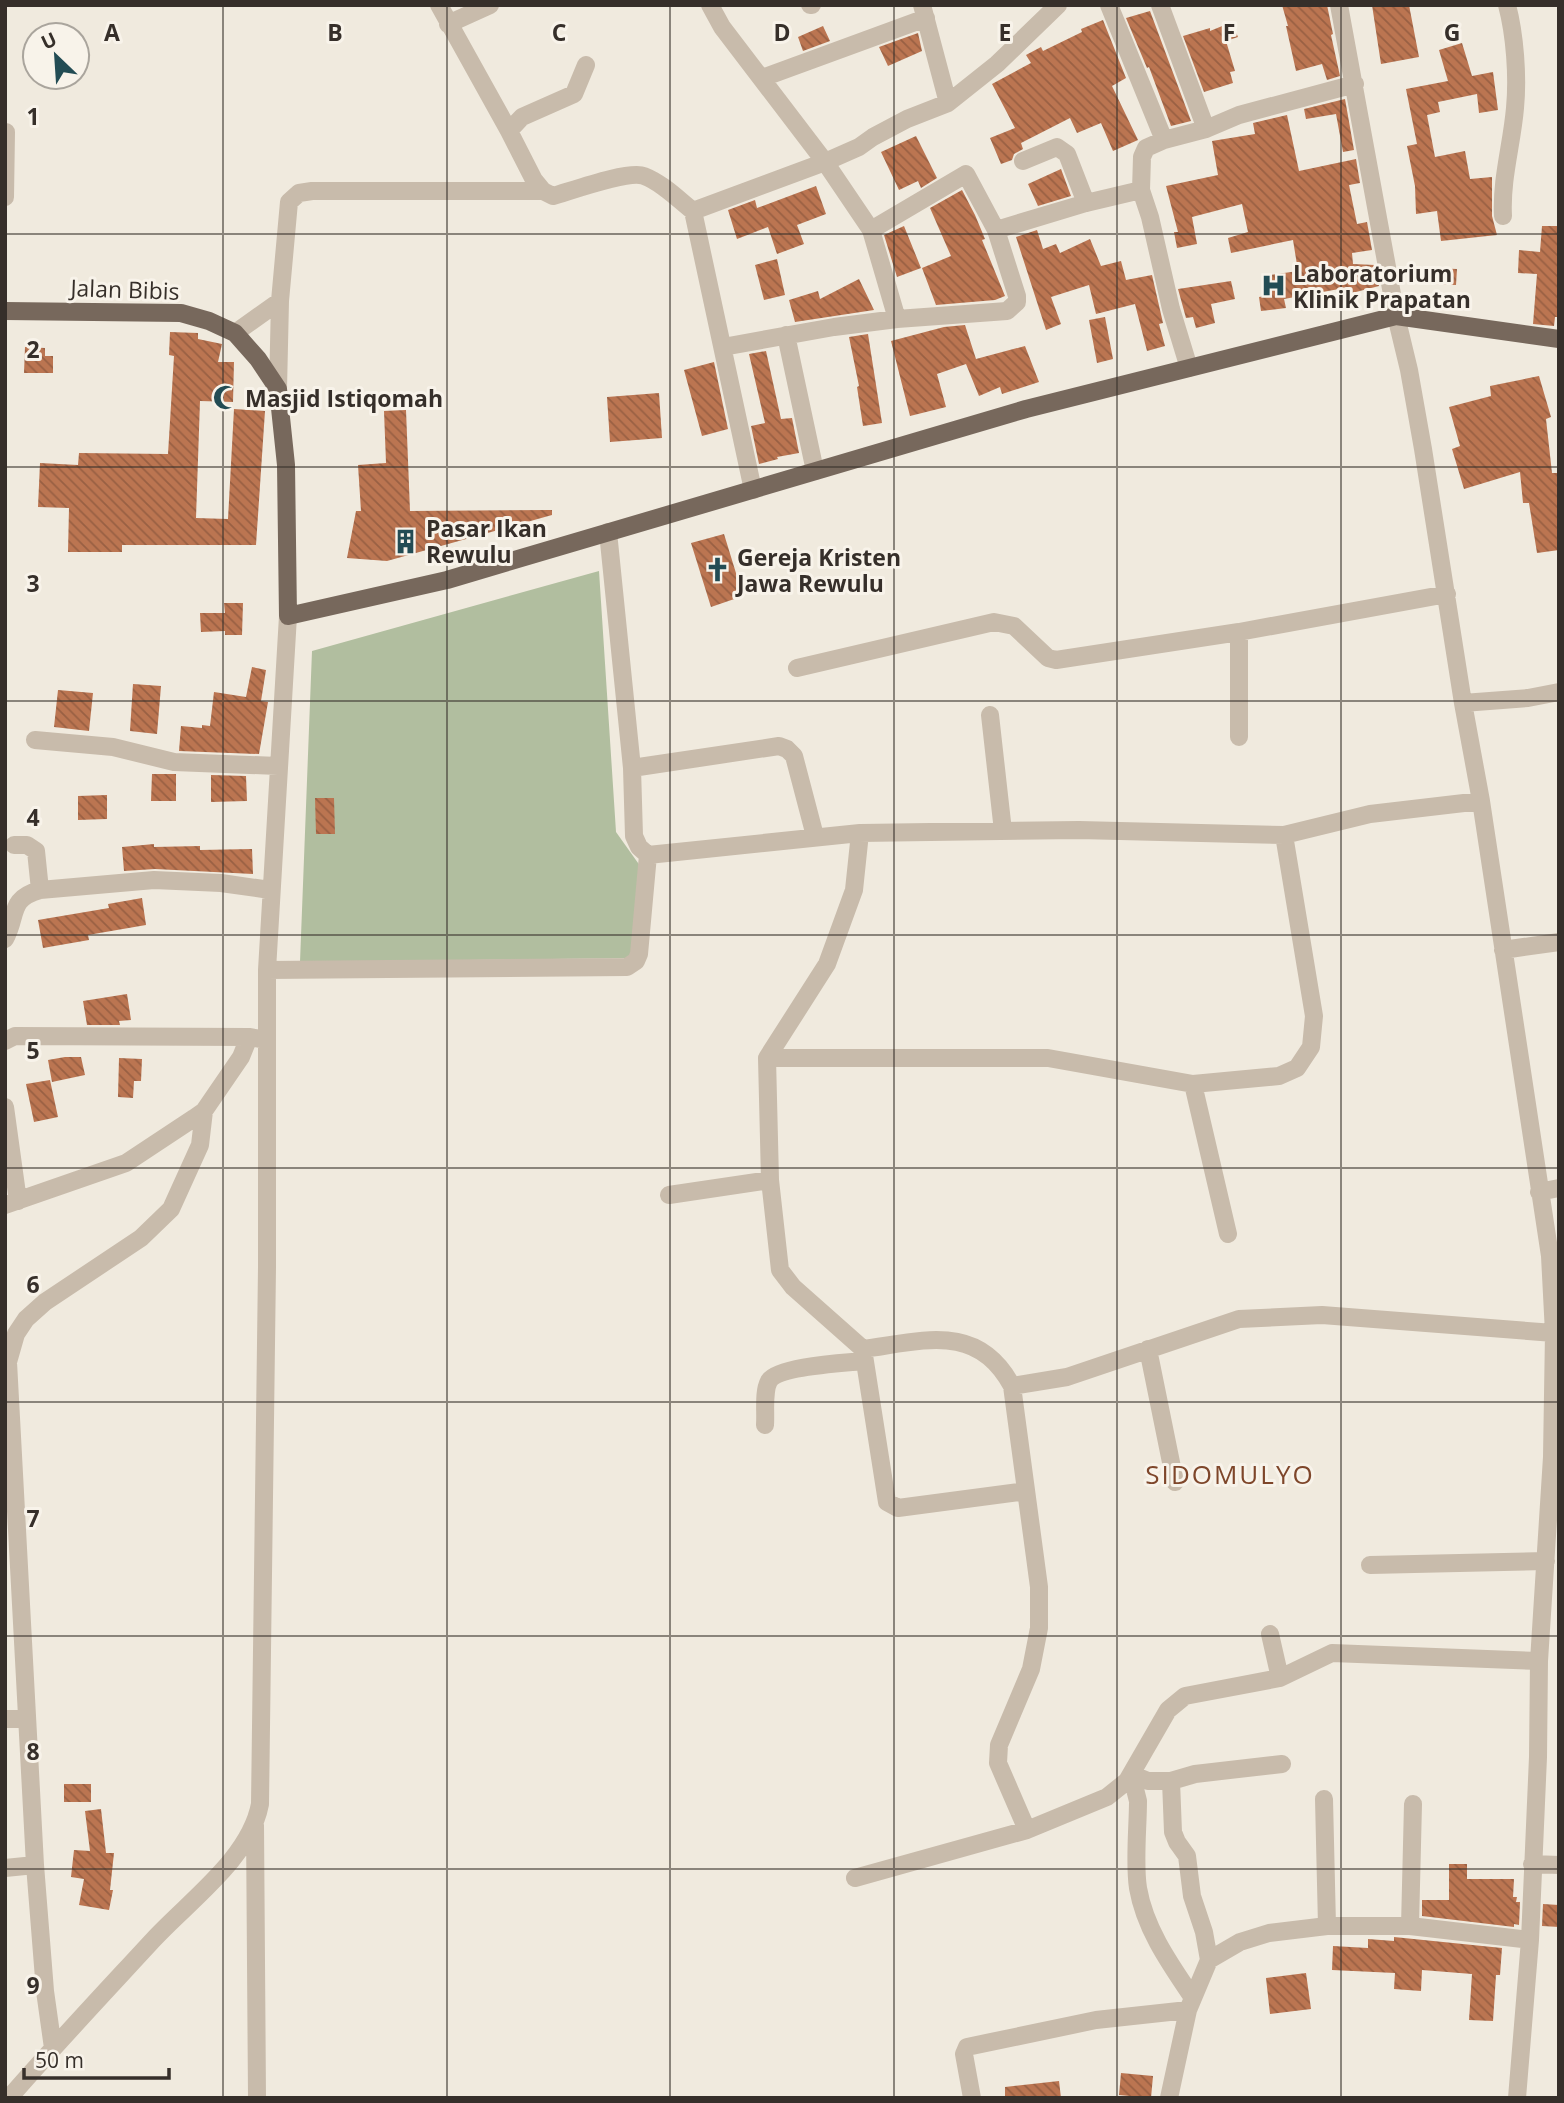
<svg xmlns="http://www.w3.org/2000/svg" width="1564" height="2103" viewBox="0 0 1564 2103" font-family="'Open Sans',sans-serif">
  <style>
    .park { fill: #b1be9f }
    .building { fill: url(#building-back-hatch) }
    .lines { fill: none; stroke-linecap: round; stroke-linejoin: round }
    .minor { stroke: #c8bbab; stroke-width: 18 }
    .major { stroke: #77685c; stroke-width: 18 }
    .grid { fill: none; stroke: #362f2a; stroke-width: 2; stroke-opacity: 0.55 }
    .labels { text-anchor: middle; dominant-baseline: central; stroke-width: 6; stroke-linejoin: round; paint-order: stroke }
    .poi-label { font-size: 23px; font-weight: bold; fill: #362f2a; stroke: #f8f3ea; text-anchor: start }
    .street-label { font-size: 23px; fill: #362f2a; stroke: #f8f3ea }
    .quarter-label { font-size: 26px; letter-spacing: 2px; fill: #7e462a; stroke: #f8f3ea }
    .grid-label { font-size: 23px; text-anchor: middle; font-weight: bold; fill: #362f2a; stroke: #f8f3ea; stroke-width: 6; stroke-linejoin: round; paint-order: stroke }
  </style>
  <defs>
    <pattern id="building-back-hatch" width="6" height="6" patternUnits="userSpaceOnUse" patternTransform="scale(1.75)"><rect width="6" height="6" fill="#bb7551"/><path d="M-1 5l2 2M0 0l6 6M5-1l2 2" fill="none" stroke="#996043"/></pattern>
  </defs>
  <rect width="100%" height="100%" fill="#f0eade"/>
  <path class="park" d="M599 571 616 832 643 870 641 958 300 962 312 651Z"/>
  <path class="building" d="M1282 5H1327L1333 34 1331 35 1340 76 1327 80 1322 64 1296 71 1286 26H1288Z
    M1372 5H1409L1419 57 1381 64Z
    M1150 11 1191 121 1171 126 1149 67 1147 68 1126 18Z
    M1103 20 1126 78 1112 86 1138 140 1113 151 1101 123 1077 133 1070 118 1021 143 1023 149 1014 154 1012 160 1001 164 990 138 1015 128 992 84 1031 63 1026 55 1041 47 1043 51 1082 32 1081 29Z
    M1232 22 1238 37 1226 41 1235 71 1230 72 1233 83 1204 92 1183 36 1210 28V31Z
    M823 26 830 41 803 51 798 37Z
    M918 33 922 51 888 66 879 47Z
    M1462 43 1472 76 1493 72 1498 110 1479 113 1477 94 1438 102 1440 112 1427 115 1435 157 1465 151 1470 179 1492 177V216L1497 235 1441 241 1437 211 1416 214 1415 186 1407 146 1417 144 1406 89 1448 81 1439 50Z
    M1345 99 1354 150 1343 152 1336 114 1306 119 1304 109Z
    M1287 115 1299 171 1356 159 1360 183 1349 185 1357 224 1367 222 1372 250 1352 253 1353 264 1375 265 1379 286 1352 293 1350 287 1284 299 1286 308 1261 311 1259 297 1265 296 1262 276 1298 271 1293 240 1231 253 1228 238 1248 232 1242 204 1192 217 1197 244 1177 248 1174 232H1178L1166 186 1218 175 1212 141 1255 134 1253 123Z
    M916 136 937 178 921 188 918 181 899 190 881 152Z
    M1061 169 1071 196 1038 206 1028 184Z
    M816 186 826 214 797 225 804 244 777 254 768 227 737 239 728 210 755 200 757 208Z
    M962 190 975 215 985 239 982 240 1005 296 995 300 936 305 922 268 951 256 930 208Z
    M904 226 921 268 897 277 884 235Z
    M1542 226H1559V317H1555L1554 326 1533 324 1537 274 1518 273 1519 250 1540 252Z
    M1037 230 1043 249 1056 244 1060 253 1090 239 1101 266 1121 261 1126 280 1152 275 1163 323 1159 324 1165 346 1147 351 1135 304 1096 314 1089 285 1051 297 1061 324 1046 330 1016 237Z
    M777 259 785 295 764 300 755 265Z
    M1430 268 1457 269 1456 285 1429 284Z
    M859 279 874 310 795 322 789 300 818 291 820 299Z
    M1231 281 1235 299 1211 304 1215 323 1196 328 1193 317 1186 318 1178 289Z
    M1105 317 1113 359 1097 363 1089 320Z
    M965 325 976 359 1025 346 1039 382 1002 394 1000 387 979 396 966 364 937 374 946 407 910 416 891 341 944 327Z
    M170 332 198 333V339L222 344 218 362H234L233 402 200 401 196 518 228 519 234 409 265 411 256 545H122V552H68L69 508 38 507 40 463 78 465 79 453 168 454 174 356 169 355Z
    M868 334 882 423 863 426 857 387 859 386 849 337Z
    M25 347 45 348V356H53V373H24Z
    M766 351 781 419 792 418 799 453 777 457 778 459 759 464 751 426 765 423 749 354Z
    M714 362 728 429 702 436 684 370Z
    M1539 376 1551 417 1546 419 1552 473H1559V550L1537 553 1529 503H1523L1520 472 1464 489 1452 449 1460 446 1449 407 1491 396 1490 386Z
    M659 393 662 438 610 442 607 397Z
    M406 410 410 511 552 510V515L387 561 347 558 356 511H361L358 465 386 463 384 411Z
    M724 534 743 596 711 607 691 543Z
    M224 603H243L242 635H225V631L201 632 200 613H225Z
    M252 667 266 670 261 701 268 702 259 754 179 751 181 726 202 728V725L210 726 214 692 246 697Z
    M133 684 161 686 157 734 130 731Z
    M58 690 93 693 89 731 54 727Z
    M152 774H176V801H151Z
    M211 775 246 776 247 801 211 802Z
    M107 795V819L78 820V796Z
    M315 798H334L335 834H316Z
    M154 844V847L200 846V850L252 849 253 874 155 869 124 871 122 847Z
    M142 898 146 925 88 935 89 940 43 948 38 920 109 908 108 904Z
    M127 994 131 1020 119 1021 120 1025H87L83 1001Z
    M65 1057H81L85 1075 52 1082 48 1060Z
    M119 1058 142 1059 141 1081H134L133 1098 118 1097Z
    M50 1080 58 1117 34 1122 26 1084Z
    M64 1784H91V1802H64Z
    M101 1809 106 1853H114L110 1890H113L109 1910 79 1905 84 1879 71 1877 74 1850 90 1851 85 1811Z
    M1449 1864H1467V1879H1514L1513 1897H1517L1516 1902H1520L1519 1925 1514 1924V1927L1422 1916V1900H1449Z
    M1543 1904 1559 1905V1927L1542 1926Z
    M1394 1937 1502 1948 1500 1975H1496L1493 2021 1469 2020 1472 1974 1422 1970 1421 1991 1394 1989 1395 1973 1332 1970 1333 1946 1368 1948V1939L1394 1941Z
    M1306 1973 1311 2009 1270 2014 1266 1978Z
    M1121 2073 1153 2076 1151 2098 1119 2095Z
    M1059 2081 1061 2098H1005V2087Z"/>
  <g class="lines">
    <path class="minor" d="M439 5 509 131 534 180 543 191 553 196C571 191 629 170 644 176 662 183 678 199 693 211L825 162 859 147 873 137 907 119 948 103 997 64 1058 5
      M710 5 722 27 825 162 871 230 897 319
      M810 5H812
      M922 5 948 103
      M1109 5 1164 140
      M1160 5 1206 129
      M1339 5 1396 316 1409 370 1423 449 1463 703 1481 801 1550 1256 1554 1333 1552 1457 1539 1661 1538 1757 1530 1940 1517 2098
      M448 24 490 5
      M762 78 926 18
      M509 131 522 117 574 94 586 65
      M1023 161 1057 147 1067 154 1086 203
      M1141 190 1150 217 1171 309 1189 368
      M5 197 6 132
      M693 211 753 490
      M1503 216C1501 179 1512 144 1515 108 1518 77 1515 35 1507 5
      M996 230 1086 203 1141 190 1142 157 1146 148 1164 140 1206 129 1239 115 1355 84
      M235 333 280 301 289 202 299 193 312 191H543
      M786 335 815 471
      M723 347 834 327 897 319 1007 311 1017 302V296L996 230 966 174 871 230
      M278 389 280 301
      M608 532 632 768 634 836 639 847 648 855 860 833 1079 830 1284 835 1370 814 1481 801
      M797 668 994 622 1014 626 1048 658 1056 660 1239 632 1447 594
      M1463 703 1528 698 1559 692
      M990 715 1003 831
      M1239 737V632
      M35 740 113 747 174 762 278 766
      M632 768 779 746 787 749 794 756 815 836
      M860 833 854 890 827 964 767 1058 770 1180 780 1270 793 1287 863 1349C923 1341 978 1322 1012 1386L1067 1377 1239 1319 1322 1315 1554 1333
      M14 845H27L36 851 40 890
      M5 939C18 915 8 899 40 890L154 880 221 883 270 890
      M1503 950 1559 942
      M267 970 627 967 636 961 639 954 648 855
      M5 1041 15 1036 249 1037
      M767 1058H1048L1193 1084 1279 1076 1297 1068 1311 1047 1314 1016 1284 835
      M1193 1084 1228 1234
      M5 1107 18 1201
      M1539 1192 1559 1188
      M669 1195 770 1180
      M5 1205 126 1163 194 1118 204 1111 241 1057 249 1037 267 1040
      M863 1349 887 1502 898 1508 1026 1491
      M1148 1349 1175 1482
      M1012 1386 1039 1587V1628L1031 1669 999 1745 998 1763 1027 1830
      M765 1425C766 1412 763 1392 769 1381 778 1366 846 1363 864 1361
      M1370 1565 1546 1561
      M1270 1634 1280 1678
      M5 1719H26
      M1131 1774 1148 1781H1171L1195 1774 1282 1764
      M1127 1781 1135 1789 1138 1801C1138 1827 1134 1863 1138 1888 1145 1929 1170 1964 1193 1998
      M1171 1781 1173 1832 1177 1842 1187 1856 1192 1896 1204 1932 1209 1960
      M1324 1799 1327 1926
      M255 1825 257 2098
      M1532 1864 1559 1865
      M5 1868 35 1865
      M855 1878 1027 1830 1107 1797 1127 1781 1168 1710 1185 1696 1280 1678 1332 1653 1539 1661
      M1410 1926 1413 1804
      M53 2048 45 1991 35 1865 8 1362 16 1334 26 1319 45 1302 141 1238 171 1209 200 1145 204 1111
      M9 2098C56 2044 105 1992 153 1940 190 1900 250 1858 260 1804L267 1267V970L288 616
      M972 2098 964 2054 967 2047 1096 2020 1188 2010
      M1169 2098 1188 2010 1209 1960 1240 1942 1269 1933 1327 1926H1410L1530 1940"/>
    <path class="major" d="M5 311 181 313 209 321 235 333 258 359 278 389 286 465 288 616 447 580 1026 409 1396 316 1559 339"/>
  </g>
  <path class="grid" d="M223 5V2098M447 5V2098M670 5V2098M894 5V2098M1117 5V2098M1341 5V2098M5 234H1559M5 467H1559M5 701H1559M5 935H1559M5 1168H1559M5 1402H1559M5 1636H1559M5 1869H1559"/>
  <defs>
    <symbol id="hospital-bare" viewBox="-9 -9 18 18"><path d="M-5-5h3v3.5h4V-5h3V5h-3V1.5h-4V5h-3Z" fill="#234c54" stroke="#f8f3ea" stroke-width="2.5" paint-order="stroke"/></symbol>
    <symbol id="mosque-bare" viewBox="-9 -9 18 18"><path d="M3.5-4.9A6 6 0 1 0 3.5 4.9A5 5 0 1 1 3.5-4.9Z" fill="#234c54" stroke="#f8f3ea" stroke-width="2.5" paint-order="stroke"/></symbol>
    <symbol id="building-bare" viewBox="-9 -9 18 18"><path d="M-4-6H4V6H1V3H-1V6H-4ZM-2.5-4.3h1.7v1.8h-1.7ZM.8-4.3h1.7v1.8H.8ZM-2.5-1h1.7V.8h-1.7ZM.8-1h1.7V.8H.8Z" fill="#234c54" stroke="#f8f3ea" stroke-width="2.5" paint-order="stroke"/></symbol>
    <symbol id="church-bare" viewBox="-9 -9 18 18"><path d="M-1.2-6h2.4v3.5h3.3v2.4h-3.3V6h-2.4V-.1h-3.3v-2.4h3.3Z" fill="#234c54" stroke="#f8f3ea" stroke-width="2.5" paint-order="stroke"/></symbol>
  </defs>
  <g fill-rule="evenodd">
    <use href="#hospital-bare" x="1256" y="268" width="35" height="35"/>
    <use href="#mosque-bare" x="208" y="380" width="35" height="35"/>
    <use href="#building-bare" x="388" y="524" width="35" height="35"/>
    <use href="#church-bare" x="700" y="552" width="35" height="35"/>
  </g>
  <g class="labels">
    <g class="poi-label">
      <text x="1293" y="273">Laboratorium<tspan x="1293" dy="26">Klinik Prapatan</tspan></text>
      <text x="245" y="398">Masjid Istiqomah</text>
      <text x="426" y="528">Pasar Ikan<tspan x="426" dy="26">Rewulu</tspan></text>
      <text x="737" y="557">Gereja Kristen<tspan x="737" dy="26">Jawa Rewulu</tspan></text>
    </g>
    <g class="street-label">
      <text transform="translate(125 289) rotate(2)">Jalan Bibis</text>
    </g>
    <g class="quarter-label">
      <text x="1230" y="1474">SIDOMULYO</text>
    </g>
  </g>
  <g class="grid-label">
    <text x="112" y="41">A</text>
    <text x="335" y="41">B</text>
    <text x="559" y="41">C</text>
    <text x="782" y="41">D</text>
    <text x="1005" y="41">E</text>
    <text x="1229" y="41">F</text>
    <text x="1452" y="41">G</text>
    <text x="33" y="125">1</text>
    <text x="33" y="358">2</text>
    <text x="33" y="592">3</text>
    <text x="33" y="826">4</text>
    <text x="33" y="1059">5</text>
    <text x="33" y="1293">6</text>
    <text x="33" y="1527">7</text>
    <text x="33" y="1760">8</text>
    <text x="33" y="1994">9</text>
  </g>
  <rect width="1564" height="2103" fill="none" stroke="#362f2a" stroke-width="14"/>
  <g transform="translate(56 56) rotate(335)"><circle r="33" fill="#f8f3ea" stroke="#aaa59d" stroke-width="2"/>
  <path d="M0-5L12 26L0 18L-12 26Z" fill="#234c54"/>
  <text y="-10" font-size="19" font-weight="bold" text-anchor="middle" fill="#362f2a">U</text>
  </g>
  <path d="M24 2068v10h145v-10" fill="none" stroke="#362f2a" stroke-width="3.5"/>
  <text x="35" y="2068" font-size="21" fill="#362f2a" stroke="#f8f3ea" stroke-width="5" paint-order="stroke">50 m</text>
</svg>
